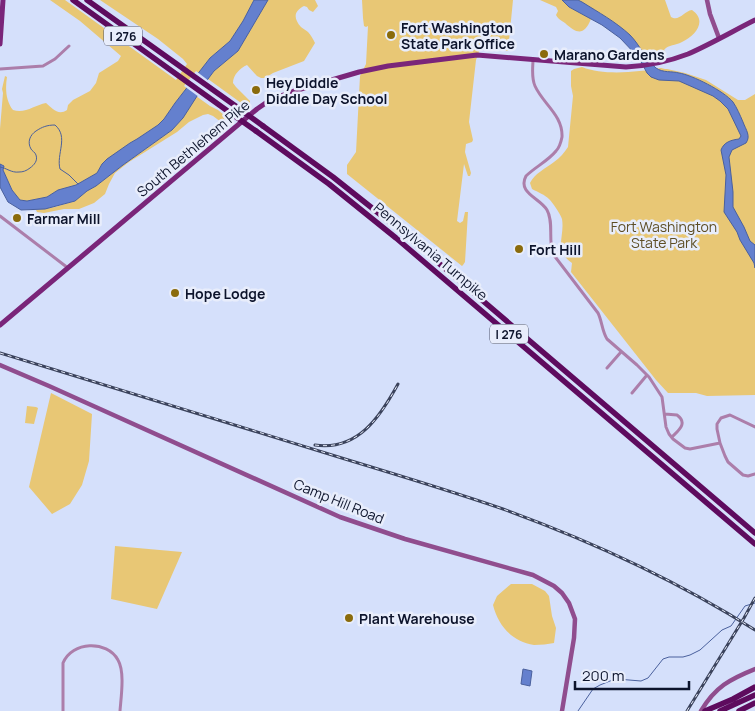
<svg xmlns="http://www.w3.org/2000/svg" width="755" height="711" viewBox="0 0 755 711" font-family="Manrope,sans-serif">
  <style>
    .green { fill: #e8c775 }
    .water { fill: #6480ce; stroke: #4a609d }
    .pier { fill: #d5e0fb }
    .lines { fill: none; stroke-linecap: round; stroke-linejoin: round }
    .stream { stroke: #4a609d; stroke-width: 1 }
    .street { stroke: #ac7eaa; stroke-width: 3 }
    .secondary { stroke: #904d8e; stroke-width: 4.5 }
    .primary { stroke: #7a2579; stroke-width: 5 }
    .highway { stroke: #5e0b5e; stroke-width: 5.5 }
    .rail-casing { stroke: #3b435c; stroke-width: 3 }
    .rail { stroke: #e8edfb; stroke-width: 1; stroke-dasharray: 4; stroke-linecap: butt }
    .highway-bridge { stroke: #5e0b5e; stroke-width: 5.5 }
    .poi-dot { fill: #8a6b0c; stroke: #e8edfb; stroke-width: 2 }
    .labels { text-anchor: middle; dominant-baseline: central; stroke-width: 5; stroke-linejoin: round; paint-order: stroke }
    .shield { fill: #e8edfb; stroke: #4f556a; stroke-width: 1 }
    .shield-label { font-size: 12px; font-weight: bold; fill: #0d142c }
    .poi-label { font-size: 14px; font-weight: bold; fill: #0d142c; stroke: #e8edfb; text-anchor: start }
    .street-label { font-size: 14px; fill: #0d142c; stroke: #e8edfb }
    .park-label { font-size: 14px; fill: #5e4e25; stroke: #e8edfb }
  </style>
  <rect width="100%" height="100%" fill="#d5e0fb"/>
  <path class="green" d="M50 0H65L176 80 187 64 183 59 158 39 100 0H254L243 21 230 41 210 58 175 103 164 119 158 125 137 139 130 143 102 164 97 173 76 185 58 190 47 197 27 201 20 200 12 190 3 170 4 166 0 164V129L3 93 2 89 5 76 7 77C5 89 6 101 13 110 25 114 35 105 46 103 52 108 58 116 67 110L68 105 73 100 90 91 96 83 99 73 118 61 121 56 80 21Z
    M268 0H315L318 6 313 12 309 10 307 7 304 6C294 11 293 18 301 27 303 29 306 30 308 32 311 35 313 39 315 43L304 61 273 73 265 78H261L257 76 247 65C240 68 233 75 233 83L236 87 250 101V106L248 108 208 79 214 71 238 51Z
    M362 0H513L508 51 480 49 476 60 469 122 473 140 472 142 466 144 465 152 471 173 470 176H468L464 164 457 221 460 223 463 221 465 212H468L465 262 463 265 462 266 347 174V165L356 152 360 76 366 64 368 26 366 27 364 26 363 18Z
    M540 0H562L569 7 591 19C584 36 577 34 565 23 561 20 559 20 556 15L558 11 556 7Z
    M578 0H665L671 17C679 22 684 11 692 10 708 21 695 36 682 42 675 46 669 44 664 50L666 53 664 55 648 59 630 36 616 24Z
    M582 67C605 76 637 72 661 68L665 69H667L685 73 706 80 738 100H745L755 94V395L707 396 696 393H668L656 380 571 272 572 263C553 250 565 237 562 219 561 215 553 203 549 199 545 195 538 192 532 189L530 183C535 173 545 169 554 162 560 158 564 153 568 147L573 96 571 86V71L574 69Z
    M196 96 210 106 218 110 231 121 230 123 225 125 213 116 208 114 203 115 189 122 177 132 129 162 115 173 109 184 105 194 94 203 79 209H64L44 213 37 212 36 210 55 207 75 201 87 191 96 186 123 165 172 130 183 118Z
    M51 393 92 414 89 461 82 485 70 504 52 514 29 487Z
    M27 406 36 407 38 408 34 424 25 423Z
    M115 546 182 552 157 609 111 599Z
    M511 584H532L545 591 549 596 552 616 556 628 554 643C548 644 541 645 534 645 512 642 498 625 493 605L497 596Z"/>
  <path class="water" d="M254 0H268L238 51 214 71 208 79 183 118 172 130 123 165 96 186 87 191 75 201 45 209 21 210 8 202 0 187V164L4 166 3 170 12 190 20 200 27 201 47 197 58 190 76 185 97 173 102 164 107 159 130 143 137 139 158 125 164 119 175 103 210 58 230 41 243 21Z
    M562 0H578L582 2C598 12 616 22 630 35 640 45 645 59 656 68 663 73 672 71 679 73 692 75 724 91 733 102 737 108 740 115 743 122 746 130 751 136 746 143L732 150 729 157 733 192V207L744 227 750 241 755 245V268L754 263 740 240 737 232 724 212 726 175 721 150C724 142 731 140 739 139L741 136 728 109 720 101 713 96 679 81 659 80 651 77 647 73 639 58 620 38 602 25 569 7Z
    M523 669 532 671 530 686 521 684Z"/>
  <path class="pier" d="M196 71 209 81 199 97 184 86Z"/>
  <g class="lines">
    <path class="stream" d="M0 167C7 168 11 173 19 172 23 172 26 171 30 168 34 165 38 161 36 155 35 152 32 151 31 149 27 142 30 135 36 131 42 127 47 125 55 125 69 137 56 154 60 169L69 175 78 184
      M578 711 593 689 600 685 610 681 617 679 641 681 648 678 663 659 669 657H683L690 655 700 650 722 630 731 626 745 606 755 603"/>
    <path class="street" d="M533 59C533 68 531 77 535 86 543 104 563 115 562 137 561 142 560 147 556 151 548 161 535 167 526 176 517 193 540 198 547 210 554 222 548 240 553 254L598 313C602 321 602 331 607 339L637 365 649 377 662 397 666 427 669 434 673 439 685 448 690 449 720 443
      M0 69 43 66 55 59 69 46
      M0 216 68 268
      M607 368 621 352
      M632 393 647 375
      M665 414 677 415C688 423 679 430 672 437
      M755 427 730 415 721 418 717 424V429L720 443 725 456 728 462 743 475 748 476 755 474
      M63 711V663C72 641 107 640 118 660 125 672 121 697 120 711"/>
    <path class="secondary" d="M707 0 710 14 719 38
      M0 365 49 386 340 517 405 539 533 575 554 586 562 593 569 603 575 619 574 638 562 711
      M701 711C715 687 730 679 755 669"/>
    <path class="primary" d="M0 44 3 0
      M0 325 257 109 270 100 294 91 359 72 388 66 477 55 626 67C646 66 670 61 688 54 711 44 733 31 755 20"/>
    <path class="highway" d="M73 0 229 112
      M87 0 237 107
      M263 126 333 177 401 231 755 533
      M256 131 329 184 396 238 755 544
      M705 711 733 699 755 687
      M720 711 755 695
      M739 711 755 703"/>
    <defs>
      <path id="rail" d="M0 353C115 388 230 423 345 459 398 475 451 491 503 509 591 541 676 580 755 630
        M315 445C358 451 380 417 398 384
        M687 711 744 618 755 598"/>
    </defs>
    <use href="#rail" class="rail-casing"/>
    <use href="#rail" class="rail"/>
    <path class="highway-bridge" d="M237 107 263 126
      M229 112 256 131"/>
  </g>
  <g class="poi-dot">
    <circle cx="391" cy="35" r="5"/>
    <circle cx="544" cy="54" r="5"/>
    <circle cx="256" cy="90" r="5"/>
    <circle cx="17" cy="218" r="5"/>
    <circle cx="519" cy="249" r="5"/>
    <circle cx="175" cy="293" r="5"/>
    <circle cx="349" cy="618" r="5"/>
  </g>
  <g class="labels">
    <g class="shield">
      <rect x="104" y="26.5" width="38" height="19" rx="4"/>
      <rect x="490" y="324.5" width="38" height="19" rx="4"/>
    </g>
    <g class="shield-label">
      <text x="123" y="36">I 276</text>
      <text x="509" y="334">I 276</text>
    </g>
    <g class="poi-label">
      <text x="401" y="27">Fort Washington<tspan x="401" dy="16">State Park Office</tspan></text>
      <text x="554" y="54">Marano Gardens</text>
      <text x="266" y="82">Hey Diddle<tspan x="266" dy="16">Diddle Day School</tspan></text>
      <text x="27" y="218">Farmar Mill</text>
      <text x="529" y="249">Fort Hill</text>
      <text x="185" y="293">Hope Lodge</text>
      <text x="359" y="618">Plant Warehouse</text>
    </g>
    <g class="street-label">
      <text transform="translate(193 148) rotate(-40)">South Bethlehem Pike</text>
      <text transform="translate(431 251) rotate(40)">Pennsylvania Turnpike</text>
      <text transform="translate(339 501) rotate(22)">Camp Hill Road</text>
    </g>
    <g class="park-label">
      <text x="664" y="226">Fort Washington<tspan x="664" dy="16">State Park</tspan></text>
    </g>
  </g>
  <path d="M575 681v8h114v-8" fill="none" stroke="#0d142c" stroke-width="2.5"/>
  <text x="582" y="681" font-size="15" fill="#0d142c" stroke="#e8edfb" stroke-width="4" paint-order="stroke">200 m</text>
</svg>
